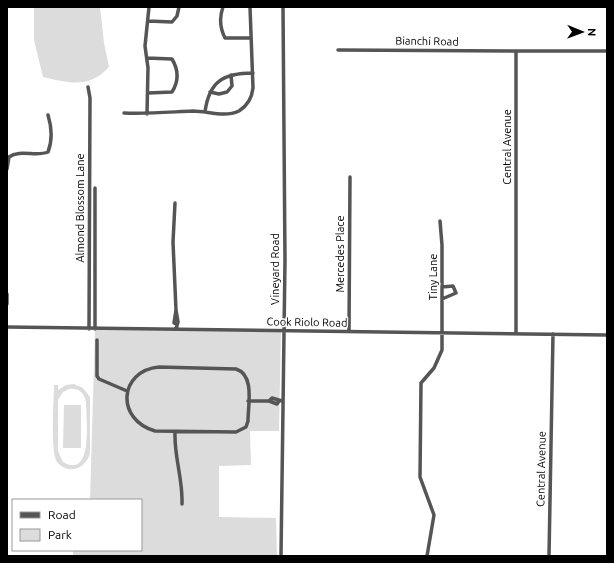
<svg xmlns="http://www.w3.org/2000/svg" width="614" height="563" viewBox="0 0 614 563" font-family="Ubuntu,sans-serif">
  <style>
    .green { fill: #dcdcdc; fill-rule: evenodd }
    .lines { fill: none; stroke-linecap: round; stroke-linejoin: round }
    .minor { stroke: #555; stroke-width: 3.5 }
    .labels { text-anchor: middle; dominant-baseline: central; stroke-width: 3; stroke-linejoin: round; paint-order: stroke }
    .street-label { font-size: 11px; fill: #000; stroke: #fff }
  </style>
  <rect width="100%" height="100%" fill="#fff"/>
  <path class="green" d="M34 7H100L104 43 109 67C89 89 69 83 43 77L34 40Z
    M95 329 281 331 279 431H250L251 465 219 466V517L276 518 277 556H73V550H141V500H90Z
    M74 384 83 388 90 397V453C87 468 68 476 57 462 50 452 54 400 54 385H58V390L66 385ZM69 389C78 388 84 392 86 402 86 417 94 480 63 462L58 451V400L63 392Z
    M64 405H81V448H63Z"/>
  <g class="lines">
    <path class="minor" d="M223 7C219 18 220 28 225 38H251
      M148 21 172 22 177 16 179 7
      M338 50 516 51
      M147 58 172 59C178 69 179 81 172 92L148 93
      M88 87 90 98 89 329
      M210 92 219 94 227 92 232 86 231 75
      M205 112C209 81 224 73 253 73
      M124 113C147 114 170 112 193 111 208 111 224 118 239 111 247 106 252 97 253 88L250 7
      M147 114 148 68 145 46 149 7
      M7 169 9 157C20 149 36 157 48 152 53 139 52 128 48 115
      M175 203 173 242 176 310
      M7 294V304
      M442 299 456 293 453 286 442 287
      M176 324 174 323 176 310 178 322 176 329
      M7 327 607 335
      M95 329V188
      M349 332 350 177
      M516 334V51H607
      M97 340V376L99 379 127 391
      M159 367 236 369C255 375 248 405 248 421L246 427 236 432 155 431C116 420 118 371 159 367Z
      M248 401H269L272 398 282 401
      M269 401 277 404 279 401
      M175 432C174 457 183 479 182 504
      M281 556 285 260 283 7
      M427 556 434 515 420 477 421 383 434 368 442 350V245L440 221
      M549 556 553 334"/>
  </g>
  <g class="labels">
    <g class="street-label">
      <text transform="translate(427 41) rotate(1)">Bianchi Road</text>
      <text transform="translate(507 147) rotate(-90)">Central Avenue</text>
      <text transform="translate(80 208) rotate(-90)">Almond Blossom Lane</text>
      <text transform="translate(340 254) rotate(-90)">Mercedes Place</text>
      <text transform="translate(275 269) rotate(-90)">Vineyard Road</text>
      <text transform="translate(433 277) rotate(-90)">Tiny Lane</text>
      <text transform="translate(307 322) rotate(1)">Cook Riolo Road</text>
      <text transform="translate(541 469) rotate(-89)">Central Avenue</text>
    </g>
  </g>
  <rect width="614" height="563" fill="none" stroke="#000000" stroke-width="16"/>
  <rect x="12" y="499" width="130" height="52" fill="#ffffff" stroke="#999999"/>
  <rect x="20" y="512" width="20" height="6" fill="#555555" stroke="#999999"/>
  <text x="48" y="519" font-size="12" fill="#000000">Road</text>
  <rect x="20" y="529" width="20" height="12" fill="#dcdcdc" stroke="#999999"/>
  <text x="48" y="539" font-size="12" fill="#000000">Park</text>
  <g transform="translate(582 32) rotate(91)" stroke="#ffffff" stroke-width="3" paint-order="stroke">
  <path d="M0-3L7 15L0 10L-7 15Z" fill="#000000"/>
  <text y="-6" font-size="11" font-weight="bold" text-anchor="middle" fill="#000000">N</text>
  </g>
</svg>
